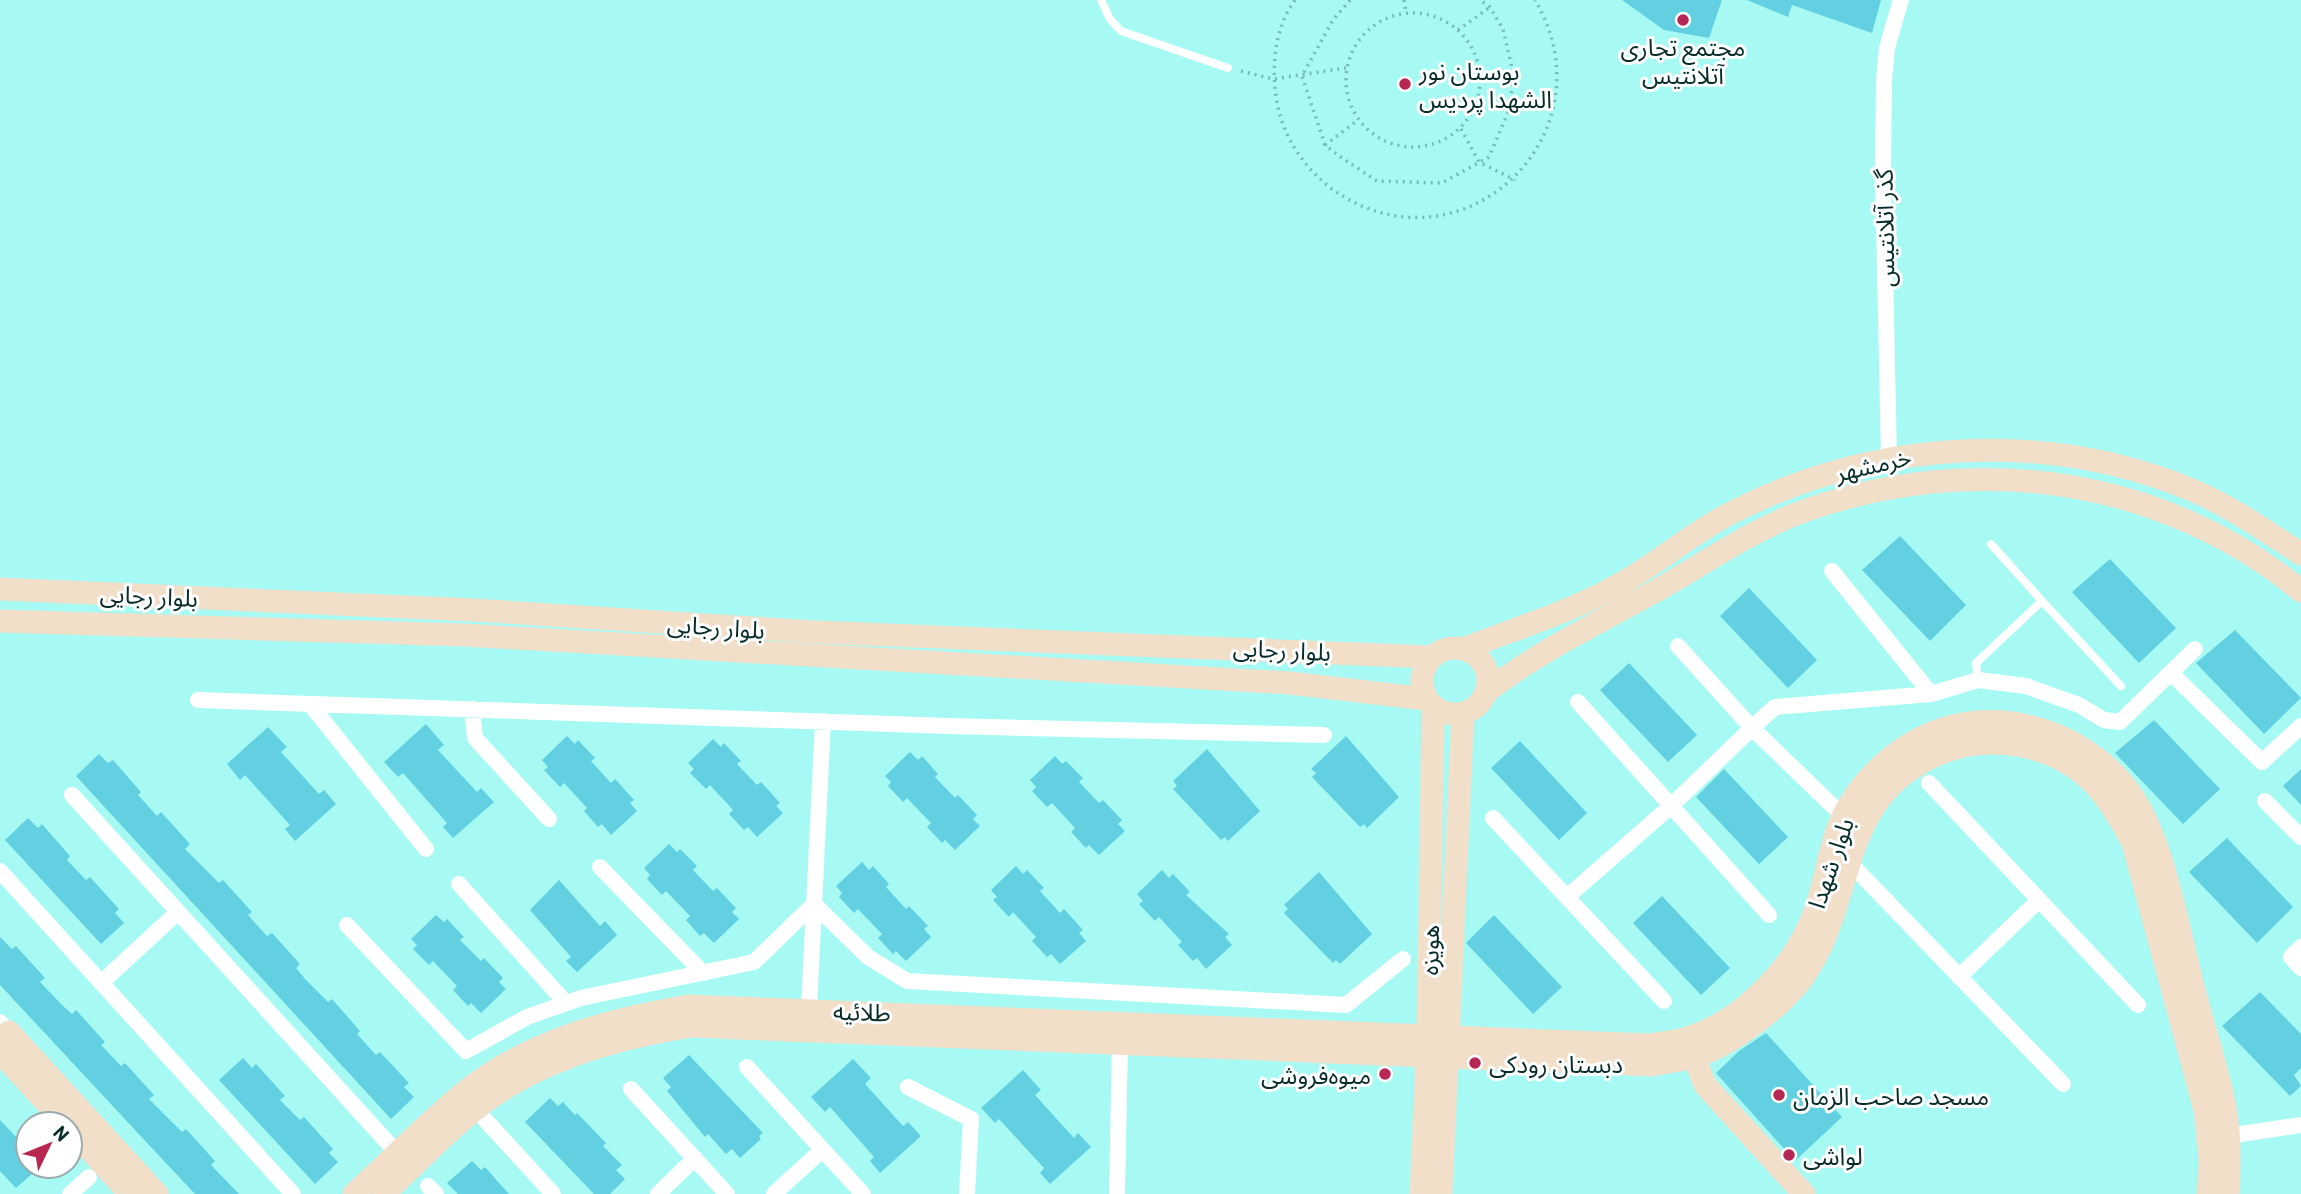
<svg xmlns="http://www.w3.org/2000/svg" width="2301" height="1194" viewBox="0 0 2301 1194" font-family="Barlow,'Noto Sans Arabic',sans-serif">
  <style>
    .building { fill: #63d0e1 }
    .lines { fill: none; stroke-linecap: round; stroke-linejoin: round }
    .path { stroke: #75bab4; stroke-width: 3.5; stroke-dasharray: 2 5; stroke-linecap: butt }
    .lane { stroke: #fff; stroke-width: 8 }
    .street { stroke: #fff; stroke-width: 16 }
    .secondary { stroke: #f1dfca; stroke-width: 23 }
    .poi-dot { fill: #b72753; stroke: #fff; stroke-width: 2.5 }
    .labels { text-anchor: middle; dominant-baseline: central; stroke-width: 6; stroke-linejoin: round; paint-order: stroke }
    .poi-label { font-size: 24px; fill: #072c2a; stroke: #fff; text-anchor: start }
    .street-label { font-size: 24px; fill: #072c2a; stroke: #fff }
  </style>
  <rect width="100%" height="100%" fill="#a6faf3"/>
  <path class="building" d="M1622 0H1722L1709 38 1664 30Z
    M1747 0H1881L1872 33 1792 5 1788 17Z
    M1900 536 1966 605 1930 641 1862 570Z
    M2110 559 2176 628 2139 663 2072 592Z
    M1749 588 1817 660 1788 688 1720 616Z
    M2235 630 2301 698 2264 734 2196 663Z
    M1629 663 1697 735 1668 762 1600 690Z
    M2154 720 2220 789 2183 824 2115 753Z
    M426 724 444 745 438 750 477 792 481 788 494 802 453 838 443 827 447 823 403 773 398 777 384 762Z
    M268 727 287 747 281 752 319 794 324 790 336 804 295 841 285 829 290 825 245 775 240 780 227 764Z
    M567 736 575 744 578 740 595 758 591 761 611 783 615 779 634 800 630 803 637 811 611 835 602 824 598 827 584 811 587 808 564 783 560 787 544 770 548 767 542 760Z
    M1346 736 1399 797 1367 828 1364 824 1360 827 1312 777 1316 773 1311 769Z
    M713 739 721 747 724 743 741 761 737 764 757 785 761 782 780 803 776 806 783 813 757 837 748 827 744 830 729 814 733 810 710 785 706 789 690 773 694 769 688 763Z
    M1520 741 1587 813 1559 840 1491 768Z
    M1207 749 1260 811 1228 841 1225 837 1221 840 1173 789 1177 786 1173 781Z
    M910 752 918 760 922 756 938 774 935 777 955 798 958 795 977 815 973 819 980 826 955 850 945 840 942 843 927 827 931 823 907 798 903 802 888 786 891 782 885 776Z
    M99 754 108 763 113 760 141 792 138 795 157 816 161 812 190 844 185 849 219 883 223 880 252 912 248 915 267 936 272 933 300 964 296 968 305 979 328 1002 332 999 360 1031 357 1034 376 1055 380 1052 409 1083 404 1087 414 1097 391 1119 76 776Z
    M1055 756 1062 764 1066 761 1083 778 1079 782 1099 803 1103 800 1122 820 1118 824 1125 831 1099 855 1089 845 1086 848 1071 832 1075 828 1052 803 1047 807 1032 791 1036 787 1030 780Z
    M1724 769 1788 837 1759 864 1696 797Z
    M2301 769V805L2283 786Z
    M28 818 38 828 42 824 70 856 67 860 86 880 90 877 119 909 115 913 124 923 101 944 5 840Z
    M2227 838 2293 907 2257 943 2189 872Z
    M669 844 677 852 680 849 697 866 693 870 713 891 717 888 736 908 732 912 739 919 714 943 704 933 700 936 686 920 690 916 666 891 662 895 647 879 650 875 644 868Z
    M862 862 869 870 873 866 889 884 886 887 906 909 909 906 928 926 924 929 931 937 906 961 896 951 893 954 878 938 882 934 858 909 854 913 839 897 842 893 836 886Z
    M1016 866 1023 874 1027 870 1044 888 1040 891 1060 913 1064 909 1083 930 1079 933 1086 941 1060 964 1051 954 1047 957 1032 941 1036 937 1013 912 1009 917 993 900 997 897 991 890Z
    M1162 870 1169 878 1173 874 1190 892 1186 895 1229 934 1225 937 1232 945 1206 969 1197 958 1193 961 1178 945 1182 942 1159 917 1155 921 1139 904 1143 901 1137 894Z
    M1319 872 1372 934 1340 964 1336 960 1333 963 1284 913 1288 909 1284 905Z
    M559 880 600 926 605 921 617 935 577 972 566 961 571 957 530 910Z
    M1662 896 1730 968 1701 995 1633 923Z
    M436 915 444 922 447 919 464 937 460 940 481 961 484 958 503 978 499 982 506 989 481 1013 471 1003 468 1006 453 990 457 986 433 961 429 965 413 949 417 945 411 939Z
    M1494 915 1562 987 1533 1014 1466 943Z
    M0 937 12 949 16 946 45 978 40 982 62 1005 72 1014 76 1010 105 1042 101 1045 121 1066 125 1063 154 1095 149 1099 182 1132 186 1129 215 1161 211 1165 239 1194H195L149 1145 0 985Z
    M2260 992 2301 1034V1068L2294 1075 2301 1086 2290 1096 2222 1026Z
    M1766 1033 1842 1117 1795 1161 1716 1073 1739 1051Z
    M689 1055 763 1133 759 1136 761 1139 740 1158 732 1149 726 1154 708 1134 705 1137 667 1091 671 1087 663 1078Z
    M243 1058 252 1068 256 1064 285 1096 280 1100 300 1120 304 1117 333 1149 329 1153 338 1162 315 1184 219 1080Z
    M853 1059 871 1078 865 1084 903 1126 908 1122 921 1136 880 1173 870 1161 874 1157 830 1107 825 1112 811 1097Z
    M1023 1070 1041 1090 1035 1095 1074 1138 1078 1133 1091 1147 1050 1184 1040 1173 1044 1168 999 1119 995 1123 981 1108Z
    M550 1098 558 1106 563 1102 575 1115 577 1113 606 1143 603 1146 622 1165 616 1170 625 1179 610 1194H594L525 1122Z
    M0 1120 25 1146 23 1151 33 1173 16 1188 0 1171Z
    M472 1161 481 1170 485 1167 509 1194H458L447 1183Z"/>
  <g class="lines">
    <path class="path" d="M1295 0C1274 29 1271 68 1277 102 1283 137 1304 168 1332 189 1459 280 1615 136 1535 0
      M1350 0 1333 20 1302 76 1325 145 1342 158 1377 181 1442 183 1489 157 1509 110 1514 76 1503 29 1490 7 1480 0
      M1404 0 1406 12
      M1346 80a67 67 0 1 1 134 0a67 67 0 1 1-134 0Z
      M1458 30 1490 7
      M1241 71 1273 79 1346 68
      M1461 129 1479 162 1515 180
      M1325 145 1358 120"/>
    <path class="lane" d="M1101 0 1110 19 1121 31 1228 68
      M2042 601 2121 686
      M1978 680 1976 663 2042 601 1991 544"/>
    <path class="street" d="M1889 459 1883 173 1884 81 1887 48 1901 0
      M1832 571 1931 694
      M1678 646 1752 728 1775 707 1931 694 1978 680 2026 686 2079 705 2104 720 2120 722 2195 649
      M2171 673 2262 762 2301 726
      M198 700 948 726 1324 735
      M1578 702 1769 915
      M310 704 426 849
      M472 709 475 738 549 819
      M1929 783 2138 1005
      M72 795 398 1154
      M2265 801 2301 837
      M1493 818 1664 1001
      M1849 862 2063 1084
      M600 867 703 973
      M0 871 293 1194
      M459 884 566 1003
      M1567 897 1671 806 1752 728 1844 817
      M347 925 466 1051 527 1017 581 998 754 962 814 904 868 957 907 981 1346 1005 1403 959
      M2301 947 2291 957 2301 968
      M1959 977 2039 900
      M101 983 178 912
      M809 1009 823 721
      M0 1022 9 1032 0 1040
      M747 1067 863 1194
      M908 1087 971 1119 967 1194
      M631 1089 727 1194
      M470 1103 553 1194
      M2228 1136 2301 1125
      M428 1186 436 1194
      M70 1194 89 1177
      M658 1194 695 1158
      M774 1194 822 1150
      M1117 1194 1120 1042"/>
    <path class="secondary" d="M0 589 474 610 815 632 1431 657
      M0 621 464 635 1290 683 1426 699
      M1422 681a33 33 0 1 1 66 0a33 33 0 1 1-66 0Z
      M1463 649C1517 628 1574 611 1624 582 1662 560 1696 530 1735 511 1876 440 2045 429 2192 490 2230 506 2266 531 2301 554
      M1486 692C1538 652 1596 624 1654 592 1704 564 1752 529 1807 510 1974 451 2163 477 2301 591
      M9 1032 157 1194
      M1689 1043 1705 1085 1804 1194
      M0 1052 66 1124
      M70 1128 130 1194
      M354 1194C390 1161 424 1126 461 1095 525 1042 609 1019 689 1006L1650 1045C1663 1042 1676 1042 1688 1038 1739 1022 1787 974 1809 926 1822 899 1826 866 1835 837 1850 788 1894 745 1943 729 2008 707 2087 735 2128 790 2163 835 2178 929 2193 986 2203 1026 2217 1066 2225 1107 2230 1136 2230 1165 2228 1194
      M384 1194C414 1166 442 1136 474 1110 536 1060 614 1039 691 1026L1652 1065C1665 1062 1680 1061 1694 1057 1730 1046 1782 1007 1804 976 1856 902 1836 804 1930 758 1958 744 1986 740 2017 745 2079 756 2106 790 2133 843L2205 1110 2210 1161 2208 1194
      M1421 1194 1428 1035 1433 707
      M1441 1194 1463 713"/>
  </g>
  <g class="poi-dot">
    <circle cx="1683" cy="20" r="7"/>
    <circle cx="1405" cy="84" r="7"/>
    <circle cx="1475" cy="1063" r="7"/>
    <circle cx="1385" cy="1074" r="7"/>
    <circle cx="1779" cy="1095" r="7"/>
    <circle cx="1789" cy="1155" r="7"/>
  </g>
  <g class="labels">
    <g class="poi-label">
      <text x="1683" y="46" text-anchor="middle">مجتمع تجاری<tspan x="1683" dy="28">آتلانتیس</tspan></text>
      <text x="1419" y="70">بوستان نور<tspan x="1419" dy="28">الشهدا پردیس</tspan></text>
      <text x="1489" y="1063">دبستان رودکی</text>
      <text x="1371" y="1074" text-anchor="end">میوه‌فروشی</text>
      <text x="1793" y="1095">مسجد صاحب الزمان</text>
      <text x="1803" y="1155">لواشی</text>
    </g>
    <g class="street-label">
      <text transform="translate(1884 228) rotate(-91)">گذر آتلانتیس</text>
      <text transform="translate(1873 464) rotate(-13)">خرمشهر</text>
      <text transform="translate(149 595) rotate(3)">بلوار رجایی</text>
      <text transform="translate(716 626) rotate(4)">بلوار رجایی</text>
      <text transform="translate(1282 649) rotate(3)">بلوار رجایی</text>
      <text transform="translate(1830 863) rotate(-71)">بلوار شهدا</text>
      <text transform="translate(1429 950) rotate(-89)">هویزه</text>
      <text transform="translate(862 1011) rotate(2)">طلائیه</text>
    </g>
  </g>
  <g transform="translate(49 1145) rotate(47)"><circle r="33" fill="#ffffff" stroke="#9cabaa" stroke-width="2"/>
  <path d="M0-5L12 26L0 18L-12 26Z" fill="#b72753"/>
  <text y="-10" font-size="19" font-weight="bold" text-anchor="middle" fill="#072c2a">N</text>
  </g>
</svg>
